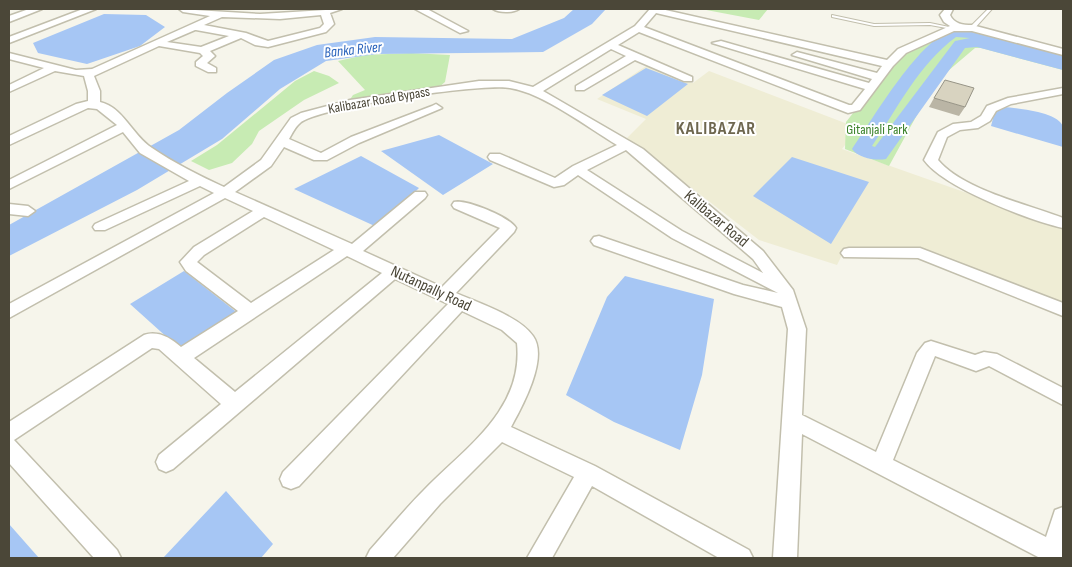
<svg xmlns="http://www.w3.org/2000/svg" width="1072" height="567" viewBox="0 0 1072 567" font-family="'Sofia Sans Condensed',sans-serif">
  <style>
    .education { fill: #efedd5 }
    .green { fill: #c7ebb3 }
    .water { fill: #a6c6f4 }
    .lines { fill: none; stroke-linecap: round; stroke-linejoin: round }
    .river { fill: #a6c6f4; fill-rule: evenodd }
    .service-casing { stroke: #c2bfad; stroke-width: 2 }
    .minor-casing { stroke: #c2bfad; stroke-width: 3 }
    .service { fill: #fff; fill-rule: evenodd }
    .minor { fill: #fff; fill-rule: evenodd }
    .wall { fill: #bab5a5 }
    .building { fill: #d8d3c0; stroke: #979486 }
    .labels { text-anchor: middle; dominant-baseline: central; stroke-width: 4; stroke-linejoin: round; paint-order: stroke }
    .far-street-label { font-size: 14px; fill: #4b4738; stroke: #fff }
    .far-park-label { font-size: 14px; fill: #398028; stroke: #fff }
    .far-water-label { font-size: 15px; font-style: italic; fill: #2b64bc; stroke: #fff }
    .street-label { font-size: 16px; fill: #4b4738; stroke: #fff }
    .far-district-label { font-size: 18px; font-weight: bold; letter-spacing: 1px; fill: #6e674f; stroke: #fff }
  </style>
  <rect width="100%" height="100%" fill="#f6f5eb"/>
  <path class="education" d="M649 64 693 83 709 71 858 128 842 149 1063 227V307L922 248 845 249 837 265 759 240 627 138 646 119 597 99Z"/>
  <path class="green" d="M701 9H768L759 20Z
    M972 28 1063 52V70L981 48H975L935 82 889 166 845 149 846 122 902 51 945 29Z
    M411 53 450 55 445 82 438 88 349 101 353 95 365 90 338 61 365 55Z
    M314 71 329 76 339 83 304 100 259 131 252 144 232 163 209 170 191 161 217 145 295 81Z"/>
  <path class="water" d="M574 9H606L592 24 543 52 377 54 326 61 280 89 222 139 137 190 9 256V225L179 130 227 93 274 60 317 45 375 37 512 39 564 18Z
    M104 14 146 15 165 27 140 46 87 64 38 53 33 43Z
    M646 68 688 84 647 116 602 95Z
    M1004 107C1017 108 1060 112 1063 127 1065 133 1063 141 1063 147L991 126 995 111Z
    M439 135 493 164 443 195 381 151Z
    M361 156 419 188 379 228 294 189Z
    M792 157 869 182 831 244 753 196Z
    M184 271 239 314 180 349 130 304Z
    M625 276 714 299 702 375 680 450 614 422 566 395 607 297Z
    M226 491 273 544 261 558H163Z
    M9 524 39 558H9Z"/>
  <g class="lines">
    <path class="river" d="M957 28 974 30 1063 52V70L977 47 965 48 886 159C876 161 858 158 852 149 873 119 921 35 957 28ZM956 37 970 38 955 41 875 147 872 146C897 109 919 64 956 37Z"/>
    <defs>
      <path id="service" d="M988 9H992L974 29H970V27Z
        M832 15 874 24 930 23 954 28 952 29 930 25 874 26 832 17Z"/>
      <path id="minor" d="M29 9H42L9 22V16Z
        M83 9H96L9 43V37Z
        M179 9 260 14 342 9 330 13 334 24 326 32 268 47 255 45 241 38 210 51 215 56 207 63 216 68V72H208L196 66V62L203 56 200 53 159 46 94 76 100 91V102C123 107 133 136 152 148 174 163 200 176 224 187L261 160 291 118 301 113 350 100 479 81H509L533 87 635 26 650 9H661L887 60 898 49 950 26 944 22 940 15 945 9H953L950 15C954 24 963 25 972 25L1063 49V55L972 31H954L906 53 893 66 860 110 848 113 639 32 618 45 692 77V81H684L635 60 584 90H576V86L626 56 611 49 543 91 643 149 763 251 793 290 806 329 802 415 876 452 917 353 925 343 931 341 975 355 984 352 997 354 1063 388V405L989 366 976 371 935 356 893 460 1046 537 1055 510 1063 507V558H1040L802 434 797 558H773L788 329 782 307 734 294 594 245 591 241 594 237 599 236 743 285 778 293 672 238 578 175 564 185 554 187 490 160 488 157 490 154H500L555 178 573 166 617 145C587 127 543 93 510 88 483 83 318 107 300 123 295 127 292 134 289 139L321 153 351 137 432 106 436 104 442 108 359 143 327 160H314L284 147 271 166 235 192 352 244 415 192H425L427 195 425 198 363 251 442 287 500 228 454 208 452 205 454 202C466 199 510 217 516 228L514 232 456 293C478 303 519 316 533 336 549 358 522 407 511 427L595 466 749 550 753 558H719L592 486 552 558H527L574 477 502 442 440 504 393 558H366L370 550C388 530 405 509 424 490 465 448 524 410 517 343L502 330 462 311 299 486 291 489 283 486 280 479 283 472 448 304 395 279 173 469 166 472 159 469 156 462 159 455 221 404 159 349 152 348 14 440 117 550 121 558H94L9 463V422L144 335C158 330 171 338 181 347L238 311 186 271 180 262 194 247 253 211 225 198 9 318V304L214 193 200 186 105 230H95L93 227 95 224 189 181 140 153 123 132 9 189V180L117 125 97 109 88 108 9 145V136L76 104 88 101V91L84 76 55 71 9 92V85L44 68 9 59V53L76 70 92 69 210 16 183 12ZM656 13 882 66 877 73 797 52 792 55 872 79 869 83 721 41 712 43 865 89 852 105H849L644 27ZM321 15 324 24 320 28 268 41 246 33 204 25 222 17 280 19ZM195 30H196L229 36 201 47 167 42ZM626 150 753 259 763 273 682 231 587 170ZM264 217 334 250 251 303 197 262 204 255ZM347 256 382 273 235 392 194 358Z
        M415 9H427L468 31 460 33Z
        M493 9H519C513 13 499 13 493 9Z
        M1063 88V94L1011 104 996 111 990 121 978 128 960 130 947 137 938 160C963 190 1027 204 1063 218V228C1029 220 944 188 924 160L938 132 953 124 971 122 981 116 987 106 1008 98Z
        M9 204 28 206 35 211 28 216 9 214Z
        M849 248H920L1063 303V316L918 258 844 257 841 253 844 249Z"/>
    </defs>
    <use href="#service" class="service-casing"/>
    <use href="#minor" class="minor-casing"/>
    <use href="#service" class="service"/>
    <use href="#minor" class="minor"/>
  </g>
  <path class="wall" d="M934 98 965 107 959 116 929 107Z"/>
  <path class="building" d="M945 80 974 88 965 107 934 98Z"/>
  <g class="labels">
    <g class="far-street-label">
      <text transform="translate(379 100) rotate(-10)">Kalibazar Road Bypass</text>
    </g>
    <g class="far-park-label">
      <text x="877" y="129">Gitanjali Park</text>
    </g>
    <g class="far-water-label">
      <text transform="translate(353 50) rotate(-6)">Banka River</text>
    </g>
    <g class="street-label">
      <text transform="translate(716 219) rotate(40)">Kalibazar Road</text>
      <text transform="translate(431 289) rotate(25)">Nutanpally Road</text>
    </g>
    <g class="far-district-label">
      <text x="716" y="128">KALIBAZAR</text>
    </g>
  </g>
  <rect width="1072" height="567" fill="none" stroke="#4b4738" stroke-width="20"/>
</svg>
